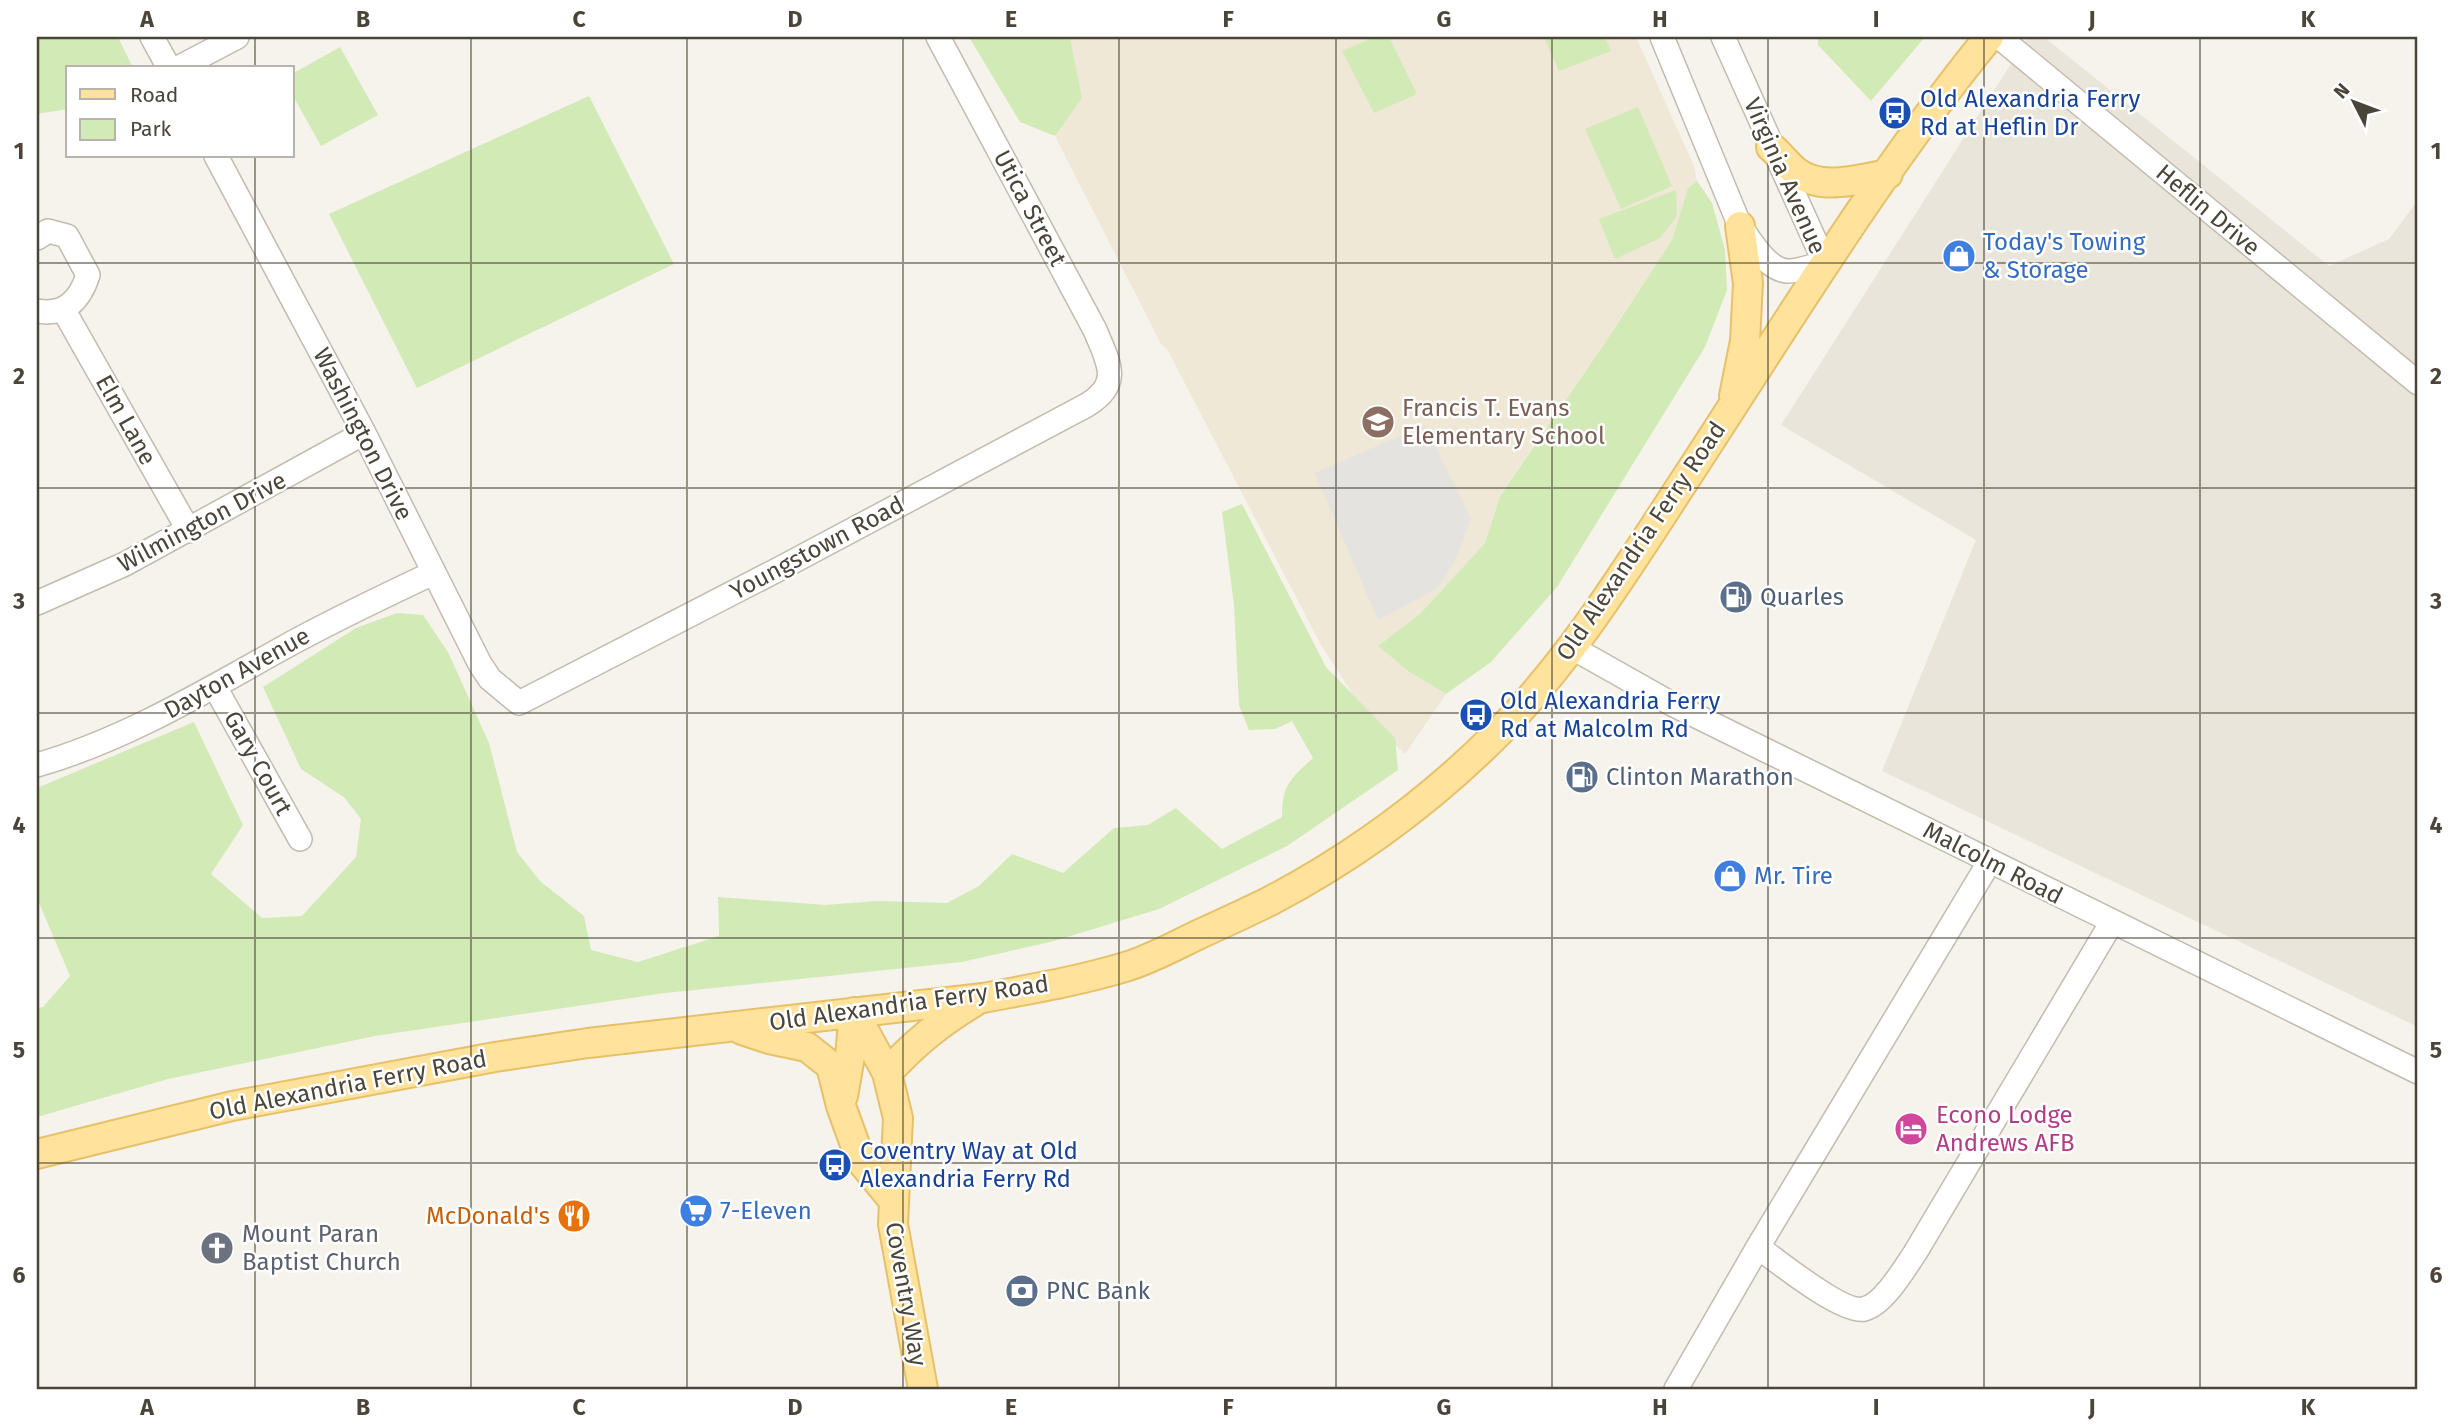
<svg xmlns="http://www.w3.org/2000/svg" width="2455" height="1426" viewBox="0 0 2455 1426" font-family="'Fira Sans',sans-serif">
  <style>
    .residential { fill: #eae5da }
    .education { fill: #efe8d6 }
    .green { fill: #d2eab5 }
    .parking { fill: #e5e3e0 }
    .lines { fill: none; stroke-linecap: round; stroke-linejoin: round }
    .minor-casing { stroke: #c2bbae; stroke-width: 26 }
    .major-casing { stroke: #e6c16a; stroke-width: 32 }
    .minor { stroke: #fff; stroke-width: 23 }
    .major { stroke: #ffe39c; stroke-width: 28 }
    .grid { fill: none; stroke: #4b4439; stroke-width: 2; stroke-opacity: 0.55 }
    .labels { text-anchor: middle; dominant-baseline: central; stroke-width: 5; stroke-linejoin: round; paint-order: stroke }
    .transit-label { font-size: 24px; fill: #164399; stroke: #fff; text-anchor: start }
    .street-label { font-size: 24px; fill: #4b4439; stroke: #fff }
    .shop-label { font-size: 24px; fill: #366cbe; stroke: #fff; text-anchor: start }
    .education-label { font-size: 24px; fill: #785e54; stroke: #fff; text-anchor: start }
    .service-label { font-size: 24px; fill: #4e5e75; stroke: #fff; text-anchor: start }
    .hotel-label { font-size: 24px; fill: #b23c85; stroke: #fff; text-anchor: start }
    .food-label { font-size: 24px; fill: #c56008; stroke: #fff; text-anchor: end }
    .worship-label { font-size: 24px; fill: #5b616d; stroke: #fff; text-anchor: start }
    .neatline { fill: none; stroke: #4b4439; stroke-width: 2.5 }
    .grid-label { font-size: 23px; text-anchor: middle; font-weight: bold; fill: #4b4439 }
  </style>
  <rect width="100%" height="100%" fill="#f6f3ec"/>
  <path class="residential" d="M2028 37H2044L2329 266 2389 239 2418 200V1027L1882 771 1976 540 1781 425Z"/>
  <path class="education" d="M1070 37H1636L1694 166 1697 181 1688 188 1672 240 1609 337 1500 495 1485 543 1420 614 1378 646 1408 671 1446 694 1405 754 1370 721 1321 645 1167 349 1161 344 1055 136 1082 98Z"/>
  <path class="green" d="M37 37H118L133 68H68V109L37 114Z
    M969 37H1070L1082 98 1055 136 1020 122Z
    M1375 37H1389L1417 94 1374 113 1342 51Z
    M1544 37H1605L1611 51 1559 71Z
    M1818 37H1925L1871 101 1818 45Z
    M340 47 378 115 321 146 292 94V74Z
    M589 96 674 264 417 388 329 214Z
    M1638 107 1672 186 1621 209 1585 129Z
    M1697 181 1712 203 1725 250 1727 290 1705 347 1557 587 1491 662 1446 694 1408 671 1378 646 1420 614 1485 543 1500 496 1609 337 1672 240 1688 188Z
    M1676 190 1677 216 1660 238 1615 259 1599 219Z
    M1242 504 1326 667 1395 738 1398 770 1287 846 1159 909 1054 941 962 962 665 993 375 1036 168 1079 37 1117V1008L43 1007 70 976 37 898V788L194 722 243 825 211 874 262 918 302 916 356 857 361 819 345 798 301 769 263 687 356 628 397 613 423 615 448 652 489 743 517 852 540 881 584 916 591 950 638 962 719 936 718 897 826 905 876 901 947 903 979 886 1012 854 1063 873 1114 828 1148 825 1176 808 1222 849 1282 817C1282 785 1290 779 1313 758L1292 721 1275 729 1249 730 1239 705 1234 605 1222 512Z"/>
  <path class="parking" d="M1425 425 1471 519 1457 557 1438 588 1378 620 1315 473Z"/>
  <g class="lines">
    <defs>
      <path id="minor" d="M152 37 169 68
        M1662 37 1740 226C1751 241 1766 269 1787 271 1798 272 1814 265 1825 263L1723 37
        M1999 37 2418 383
        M178 68 237 37
        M216 156 364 433 480 664 490 679 519 703 779 569 1087 405C1123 383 1108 362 1095 330L938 37
        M37 238 48 231 67 236 88 275C80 300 65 316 37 311
        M63 309 189 531
        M37 603 125 564 364 433
        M1571 647 1672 704 2418 1072
        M215 687 300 839
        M37 765C124 740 202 693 281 649 331 621 382 597 433 573
        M1758 1247C1777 1261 1843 1314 1864 1309 1884 1304 1904 1269 1915 1253L2112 922
        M1676 1389 1758 1247 1990 861"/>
      <path id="major" d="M1771 147C1780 155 1787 164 1795 171 1821 192 1859 179 1888 174
        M1734 396 1745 341 1748 283 1740 226
        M854 1012 887 1073 898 1118 893 1224 923 1389
        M742 1030 769 1039 807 1047 831 1066 841 1106 861 1161 892 1199
        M887 1073C916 1042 938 1024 974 1002
        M843 1096 850 1056 854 1012
        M37 1154 232 1106 495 1057 588 1043 983 998C1030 989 1079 981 1125 967 1152 959 1178 944 1204 932 1226 922 1248 912 1270 901 1352 858 1431 800 1497 734 1573 658 1631 562 1690 472 1786 325 1878 173 1989 37"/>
    </defs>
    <use href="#minor" class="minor-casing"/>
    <use href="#major" class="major-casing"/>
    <use href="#minor" class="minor"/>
    <use href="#major" class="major"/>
  </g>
  <path class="grid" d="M255 37V68M471 37V1389M687 37V1389M903 37V1389M1119 37V1389M1336 37V1389M1552 37V1389M1768 37V1389M1984 37V1389M2200 37V1389M255 156V1389M37 263H2418M37 488H2418M37 713H2418M37 938H2418M37 1163H2418"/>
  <defs>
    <symbol id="bus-disc" viewBox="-11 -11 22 22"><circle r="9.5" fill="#1a4fb4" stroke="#fff"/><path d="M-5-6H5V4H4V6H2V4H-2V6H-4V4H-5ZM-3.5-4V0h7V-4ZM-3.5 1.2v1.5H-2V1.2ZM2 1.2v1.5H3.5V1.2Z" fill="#fff"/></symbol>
    <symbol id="shop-disc" viewBox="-11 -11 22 22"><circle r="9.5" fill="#3f7fe0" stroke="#fff"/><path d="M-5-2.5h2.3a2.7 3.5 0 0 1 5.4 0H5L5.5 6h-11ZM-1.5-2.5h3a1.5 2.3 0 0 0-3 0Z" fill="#fff"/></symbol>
    <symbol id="school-disc" viewBox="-11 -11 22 22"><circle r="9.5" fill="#8d6e63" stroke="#fff"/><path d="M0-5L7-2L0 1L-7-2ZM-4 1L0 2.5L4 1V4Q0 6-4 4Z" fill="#fff"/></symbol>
    <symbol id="fuel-disc" viewBox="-11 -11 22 22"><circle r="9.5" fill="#5c6f8a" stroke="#fff"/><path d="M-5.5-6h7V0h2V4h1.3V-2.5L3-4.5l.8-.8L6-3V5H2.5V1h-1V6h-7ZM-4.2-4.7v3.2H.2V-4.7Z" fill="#fff"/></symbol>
    <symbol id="hotel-disc" viewBox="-11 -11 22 22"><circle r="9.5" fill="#d1479c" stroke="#fff"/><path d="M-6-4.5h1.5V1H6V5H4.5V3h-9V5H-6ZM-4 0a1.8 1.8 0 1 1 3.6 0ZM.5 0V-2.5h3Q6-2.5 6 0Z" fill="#fff"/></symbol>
    <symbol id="supermarket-disc" viewBox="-11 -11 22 22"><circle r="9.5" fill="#3f7fe0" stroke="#fff"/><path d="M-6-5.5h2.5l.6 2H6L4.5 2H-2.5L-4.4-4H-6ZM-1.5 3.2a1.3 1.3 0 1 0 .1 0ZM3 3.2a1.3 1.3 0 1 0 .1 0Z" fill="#fff"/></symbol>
    <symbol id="restaurant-disc" viewBox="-11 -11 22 22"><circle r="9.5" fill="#e8710a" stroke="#fff"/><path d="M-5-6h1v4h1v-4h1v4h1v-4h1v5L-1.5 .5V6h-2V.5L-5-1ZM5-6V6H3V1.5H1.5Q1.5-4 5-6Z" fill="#fff"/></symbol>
    <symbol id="church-disc" viewBox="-11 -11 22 22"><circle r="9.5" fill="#6b7280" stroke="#fff"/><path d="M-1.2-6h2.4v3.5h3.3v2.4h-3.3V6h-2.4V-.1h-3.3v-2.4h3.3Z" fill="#fff"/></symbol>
    <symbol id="bank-disc" viewBox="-11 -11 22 22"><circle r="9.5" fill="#5c6f8a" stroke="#fff"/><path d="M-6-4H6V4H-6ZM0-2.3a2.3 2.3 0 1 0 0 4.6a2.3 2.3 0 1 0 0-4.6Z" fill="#fff"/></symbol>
  </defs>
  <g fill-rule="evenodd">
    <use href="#bus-disc" x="1876" y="94" width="38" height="38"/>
    <use href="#shop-disc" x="1940" y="237" width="38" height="38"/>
    <use href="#school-disc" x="1359" y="403" width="38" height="38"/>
    <use href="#fuel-disc" x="1717" y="578" width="38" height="38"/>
    <use href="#bus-disc" x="1457" y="696" width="38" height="38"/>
    <use href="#fuel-disc" x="1563" y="758" width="38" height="38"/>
    <use href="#shop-disc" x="1711" y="857" width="38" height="38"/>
    <use href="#hotel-disc" x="1892" y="1110" width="38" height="38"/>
    <use href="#bus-disc" x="816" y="1146" width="38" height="38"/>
    <use href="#supermarket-disc" x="677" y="1192" width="38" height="38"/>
    <use href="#restaurant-disc" x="555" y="1197" width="38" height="38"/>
    <use href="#church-disc" x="198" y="1229" width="38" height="38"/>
    <use href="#bank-disc" x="1003" y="1272" width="38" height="38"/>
  </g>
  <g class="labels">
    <g class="transit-label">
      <text x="1920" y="99">Old Alexandria Ferry<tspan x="1920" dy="28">Rd at Heflin Dr</tspan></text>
      <text x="1500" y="701">Old Alexandria Ferry<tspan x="1500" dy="28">Rd at Malcolm Rd</tspan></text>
      <text x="860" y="1151">Coventry Way at Old<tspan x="860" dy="28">Alexandria Ferry Rd</tspan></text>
    </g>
    <g class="street-label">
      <text transform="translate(1785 176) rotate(66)">Virginia Avenue</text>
      <text transform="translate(1030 208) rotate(62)">Utica Street</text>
      <text transform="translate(2208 210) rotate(40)">Heflin Drive</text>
      <text transform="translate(126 420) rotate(61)">Elm Lane</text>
      <text transform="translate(363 434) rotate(63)">Washington Drive</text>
      <text transform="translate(202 522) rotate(-28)">Wilmington Drive</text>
      <text transform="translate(1641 541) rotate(-56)">Old Alexandria Ferry Road</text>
      <text transform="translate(817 548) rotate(-28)">Youngstown Road</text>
      <text transform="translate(237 673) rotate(-29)">Dayton Avenue</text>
      <text transform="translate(258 763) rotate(61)">Gary Court</text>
      <text transform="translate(1993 863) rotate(27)">Malcolm Road</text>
      <text transform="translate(909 1003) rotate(-8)">Old Alexandria Ferry Road</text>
      <text transform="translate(348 1085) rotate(-11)">Old Alexandria Ferry Road</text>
      <text transform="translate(906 1294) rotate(80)">Coventry Way</text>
    </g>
    <g class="shop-label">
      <text x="1983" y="242">Today's Towing<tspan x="1983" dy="28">&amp; Storage</tspan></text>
      <text x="1754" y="876">Mr. Tire</text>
      <text x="720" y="1211">7-Eleven</text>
    </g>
    <g class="education-label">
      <text x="1402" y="408">Francis T. Evans<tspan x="1402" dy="28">Elementary School</tspan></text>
    </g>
    <g class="service-label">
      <text x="1760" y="597">Quarles</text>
      <text x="1606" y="777">Clinton Marathon</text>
      <text x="1046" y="1291">PNC Bank</text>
    </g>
    <g class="hotel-label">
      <text x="1936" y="1115">Econo Lodge<tspan x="1936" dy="28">Andrews AFB</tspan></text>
    </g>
    <g class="food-label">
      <text x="550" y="1216">McDonald's</text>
    </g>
    <g class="worship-label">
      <text x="242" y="1234">Mount Paran<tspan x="242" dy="28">Baptist Church</tspan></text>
    </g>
  </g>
  <rect width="2455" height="1426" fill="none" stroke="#ffffff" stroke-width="77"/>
  <rect x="66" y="66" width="228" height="91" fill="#ffffff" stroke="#b7b4b0" stroke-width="2"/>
  <rect x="80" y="89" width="35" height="10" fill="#ffe39c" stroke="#b7b4b0" stroke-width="2"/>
  <text x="130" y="102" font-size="21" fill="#4b4439">Road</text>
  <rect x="80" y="119" width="35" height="21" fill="#d2eab5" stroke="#b7b4b0" stroke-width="2"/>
  <text x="130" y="136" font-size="21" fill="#4b4439">Park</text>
  <g transform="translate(2354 102) rotate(312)" stroke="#ffffff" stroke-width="5" paint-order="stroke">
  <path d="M0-5L12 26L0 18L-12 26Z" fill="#4b4439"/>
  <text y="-10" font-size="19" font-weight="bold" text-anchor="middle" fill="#4b4439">N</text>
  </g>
  <rect x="38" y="38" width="2378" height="1350" class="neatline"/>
  <g class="grid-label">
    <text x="147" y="27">A</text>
    <text x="363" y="27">B</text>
    <text x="579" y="27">C</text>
    <text x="795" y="27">D</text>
    <text x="1011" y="27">E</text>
    <text x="1228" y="27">F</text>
    <text x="1444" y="27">G</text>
    <text x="1660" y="27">H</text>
    <text x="1876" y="27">I</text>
    <text x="2092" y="27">J</text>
    <text x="2308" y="27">K</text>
    <text x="19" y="159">1</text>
    <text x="2436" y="159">1</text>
    <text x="19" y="384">2</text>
    <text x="2436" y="384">2</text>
    <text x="19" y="609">3</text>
    <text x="2436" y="609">3</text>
    <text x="19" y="833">4</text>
    <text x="2436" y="833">4</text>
    <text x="19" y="1058">5</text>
    <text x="2436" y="1058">5</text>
    <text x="19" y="1283">6</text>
    <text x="2436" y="1283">6</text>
    <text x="147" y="1415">A</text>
    <text x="363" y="1415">B</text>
    <text x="579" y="1415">C</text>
    <text x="795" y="1415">D</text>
    <text x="1011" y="1415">E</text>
    <text x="1228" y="1415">F</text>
    <text x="1444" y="1415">G</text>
    <text x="1660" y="1415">H</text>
    <text x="1876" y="1415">I</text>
    <text x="2092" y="1415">J</text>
    <text x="2308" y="1415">K</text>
  </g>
</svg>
